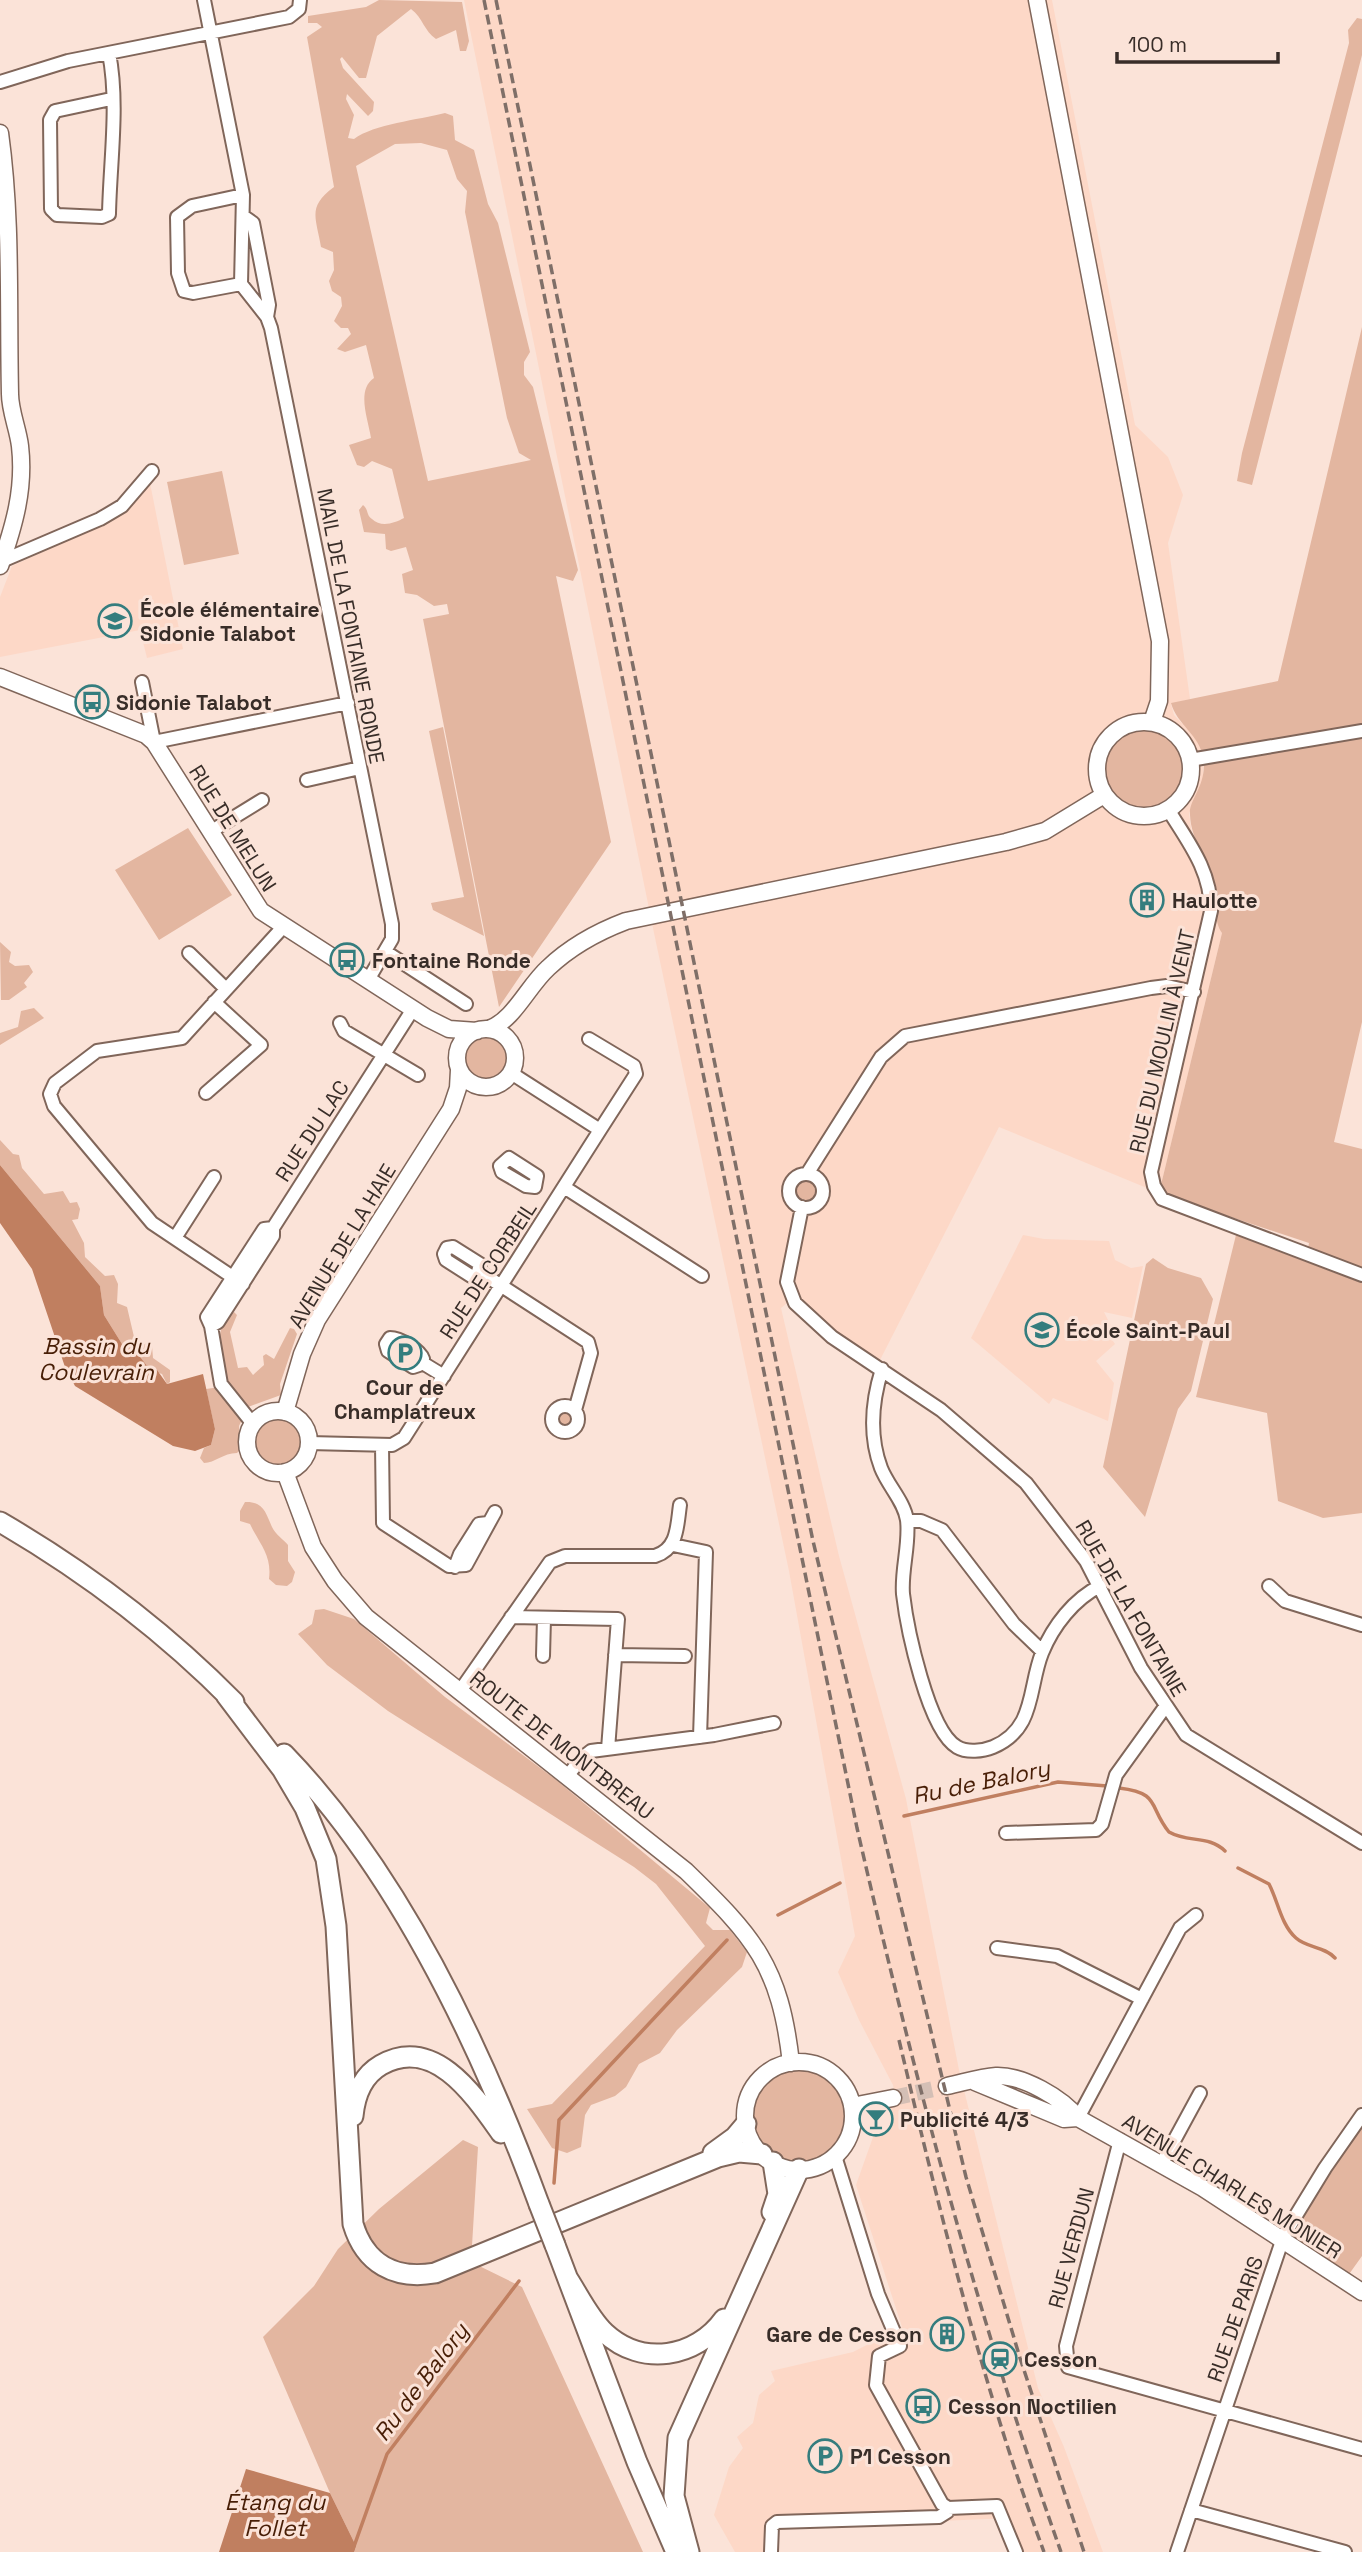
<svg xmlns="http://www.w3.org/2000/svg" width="1362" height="2552" viewBox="0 0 1362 2552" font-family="'Space Grotesk',sans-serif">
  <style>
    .built { fill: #fdd8c7 }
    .green { fill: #e3b6a0; fill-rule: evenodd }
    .water { fill: #c07f60 }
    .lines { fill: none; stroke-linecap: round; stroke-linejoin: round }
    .stream { stroke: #c07f60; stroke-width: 3.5 }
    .tertiary-tunnel { stroke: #d4bfb5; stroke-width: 16; stroke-dasharray: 16 8; stroke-linecap: butt }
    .minor-casing { stroke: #80665a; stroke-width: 16 }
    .tertiary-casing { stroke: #80665a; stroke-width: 19 }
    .primary-casing { stroke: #80665a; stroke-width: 23 }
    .minor { stroke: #fff; stroke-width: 12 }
    .tertiary { stroke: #fff; stroke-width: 16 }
    .primary { stroke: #fff; stroke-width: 19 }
    .rail { stroke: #7f6f68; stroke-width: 3.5; stroke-dasharray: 10 5; stroke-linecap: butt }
    .primary-bridge-casing { stroke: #80665a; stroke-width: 23; stroke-linecap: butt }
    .primary-bridge { stroke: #fff; stroke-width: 19 }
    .labels { text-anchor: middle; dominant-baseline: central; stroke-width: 6; stroke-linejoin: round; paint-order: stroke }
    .poi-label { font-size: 21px; font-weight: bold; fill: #382d28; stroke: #fbe3d8; text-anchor: start }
    .street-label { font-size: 21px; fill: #382d28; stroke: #fbe3d8 }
    .water-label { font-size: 23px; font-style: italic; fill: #481e06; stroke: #fbe3d8 }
  </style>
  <rect width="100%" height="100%" fill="#fbe3d8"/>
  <path class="built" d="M464 0H1052L1135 425 1168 457 1183 495 1168 543 1190 699 1171 704 1174 715 1196 738 1203 755V783L1189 813 1192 835 1206 858 1214 885 1222 933 1159 1193 999 1127 880 1360 834 1332 797 1295 781 1308 839 1556 906 1799 959 2070 1038 2388 1064 2447 1103 2552H1023L1010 2518 777 2528 776 2552H735L714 2515 729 2467 743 2448 737 2437 753 2423 759 2395 775 2381 771 2371 853 2352 902 2327 856 2185 883 2109 897 2104 893 2085 859 2020 838 1972 855 1936 789 1571 654 933Z
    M150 483 183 649 147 658 140 630 0 657V597L12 566 115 518Z
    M1023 1235 1044 1239 1109 1241 1115 1260 1131 1268 1143 1266 1132 1318 1104 1312 1112 1328 1107 1332 1115 1344 1096 1361 1114 1383 1108 1421 1053 1398 1049 1404 971 1338Z"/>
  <path class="green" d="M379 0 462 2 469 41 466 51H460L456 30 436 39C424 31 423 18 411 9L377 36 366 78H359L342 57 340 59 343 68 374 102 373 111 368 116 347 94 346 99 354 115 348 138 354 139C374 124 418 120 445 113L453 116 455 140 474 150 488 204 498 223 530 352 524 362V375L533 387 578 570 573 581 556 576 611 842 499 1007 423 619 449 614 447 604 434 606 417 595 405 593 402 574 413 570 406 547 391 551 386 549 385 534 364 532 359 510 363 505C369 510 366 515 372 519 381 528 395 523 404 518L392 469 372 461 364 467 357 465 349 445 371 438C368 419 356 390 374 378L366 345 345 352 337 349 351 334 348 328H341L334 321 342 306 341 297 332 291 329 281 334 270 333 252 321 247C316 217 307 207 334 187L307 37 322 27 317 23H308V16L366 7ZM421 143 447 150 457 179 467 191 465 212 507 418 519 453 531 460 428 481 356 166 395 144Z
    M1357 18 1362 19V55L1252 485 1237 481 1242 453 1349 43 1348 30Z
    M1362 327V1022L1334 1142 1362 1149V1269L1308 1248 1309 1243 1159 1193 1222 933C1213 920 1217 902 1214 886 1209 860 1191 841 1190 815 1188 800 1208 785 1203 758 1200 735 1177 725 1171 703L1278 681Z
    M222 471 239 554 184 565 167 482Z
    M443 727 484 936 433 910 431 903 464 897 429 731Z
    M1104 770a40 40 0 1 1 80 0a40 40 0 1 1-80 0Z
    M188 828 232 895 159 940 115 870Z
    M0 942 11 952 9 962 15 966 29 965 33 972 24 983 27 987 9 1000H1Z
    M34 1008 44 1018 0 1045V1033L18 1027 21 1011Z
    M462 1057a24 24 0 1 1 48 0a24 24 0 1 1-48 0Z
    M0 1140 13 1154 19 1155 22 1168 44 1194 63 1191 70 1203 77 1202 80 1209 78 1219 72 1220 84 1243 85 1257 105 1276 114 1275 118 1284 117 1303 127 1307 135 1341 138 1346 148 1343 152 1346 153 1358 170 1370V1382L167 1384 162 1374 150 1370 127 1352 104 1315 100 1286 0 1165Z
    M795 1191a10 10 0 1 1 20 0a10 10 0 1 1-20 0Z
    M1236 1235 1362 1283V1513L1323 1518 1278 1501 1267 1413 1196 1397Z
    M1153 1258 1168 1268 1201 1278 1213 1299 1191 1391 1178 1409 1145 1517 1103 1467 1146 1264Z
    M234 1312 237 1315 230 1332 238 1368 247 1367 253 1375 264 1365 263 1356 266 1354 274 1359 290 1328 294 1329 297 1334 280 1384 281 1395 248 1407 239 1426 241 1449 237 1453C223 1453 215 1463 204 1463L200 1458 204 1448 211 1445 215 1429 206 1389 220 1387C220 1366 212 1324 234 1312Z
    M557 1419a8 8 0 1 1 16 0a8 8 0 1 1-16 0Z
    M254 1441a24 24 0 1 1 48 0a24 24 0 1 1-48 0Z
    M245 1502C264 1501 266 1514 272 1527 275 1534 284 1540 288 1545V1561L295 1572 292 1582 287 1586 276 1585 269 1579C272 1555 260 1545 250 1524L240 1521V1511Z
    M324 1609 354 1619 445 1697 555 1779 710 1908 706 1923 713 1930H730L747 1952 742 1967 677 2030 660 2053 639 2064 626 2087 615 2096 591 2105 585 2115 581 2147 567 2153 552 2148 527 2109 552 2104 705 1946 656 1884 634 1867 388 1711 327 1665 298 1634 312 1624 315 1610Z
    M752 2115a47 47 0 1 1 94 0a47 47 0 1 1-94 0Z
    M1362 2123V2256L1347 2277 1294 2240V2232Z
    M463 2140 478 2147 471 2262 522 2287 643 2552H354L356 2546 330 2493 263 2337 314 2286 338 2249 379 2209Z"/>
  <path class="water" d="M0 1165 100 1286 104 1315 127 1352 137 1353 150 1370H157L167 1384 203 1374 215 1429 211 1445 195 1451 173 1446 75 1386 65 1367 32 1269 0 1223Z
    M246 2469 330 2493 356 2546 354 2552H219Z"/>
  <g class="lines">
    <path class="stream" d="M1119 1788C1161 1793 1148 1806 1169 1832 1188 1843 1209 1835 1225 1851
      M904 1816 1058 1782 1107 1786
      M1238 1868 1269 1884C1278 1901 1281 1925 1296 1938 1307 1948 1324 1946 1335 1958
      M778 1915 840 1883
      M554 2183 559 2120 727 1940
      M352 2552 387 2454 519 2281"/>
    <path class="tertiary-tunnel" d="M893 2098 947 2086"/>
    <defs>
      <path id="minor" d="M204 0 243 195 241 284 267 317 271 328 392 924V939L368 980
        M109 53C119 104 110 162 109 214L102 217 57 215 51 209 50 120 55 111 111 99
        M0 82 68 61 289 17 299 9 300 0
        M243 216 253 223 269 305 267 317
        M241 284 193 293 184 291 178 273 177 217 192 206 243 195
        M2 561 100 519 122 506 152 471
        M142 682 154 742 348 703
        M1190 760 1362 731
        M307 780 360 768
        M1169 811C1189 843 1211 871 1211 911L1151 1172 1154 1186 1162 1199 1362 1275
        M210 832 262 800
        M386 952 466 1004
        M189 953 226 989
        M340 1023 344 1031 418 1075
        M589 1039 634 1066 636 1074 600 1130
        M206 1093 261 1045 214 1002
        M509 1158 537 1176 535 1187 526 1186 502 1172 500 1166Z
        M807 1174 881 1057 905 1036 1151 988 1167 986 1194 992
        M789 1191a17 17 0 1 1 34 0a17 17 0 1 1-34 0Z
        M564 1187 702 1276
        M802 1207 787 1282 795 1303 832 1337 941 1410 1026 1483 1086 1561 1141 1668 1186 1735 1362 1843
        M175 1238 214 1177
        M453 1247 480 1264 477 1276H471L446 1260 444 1254 447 1248Z
        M480 1272 588 1342 591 1353 575 1410
        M243 1284 152 1223 54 1106 50 1094 55 1083 97 1051 182 1038 284 926
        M211 1326 207 1317 264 1229 273 1228
        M390 1338C400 1338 420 1350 423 1359L419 1365 413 1367 388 1351 386 1344Z
        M421 1362 444 1376
        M882 1369C872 1401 869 1436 881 1468 888 1486 904 1501 907 1520 910 1544 901 1570 903 1594 907 1628 928 1730 957 1747 967 1753 983 1751 993 1747 1036 1729 1028 1688 1042 1653 1053 1626 1074 1599 1100 1586
        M552 1419a13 13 0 1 1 26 0a13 13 0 1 1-26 0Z
        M253 1424 221 1384 211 1326 218 1322 273 1236V1228L413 1009
        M309 1443 392 1445 404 1438 600 1130 511 1073
        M382 1445 383 1523 449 1566 466 1565 495 1512
        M907 1521H921L942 1530 1014 1624 1042 1651
        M673 1545 706 1552 700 1737
        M455 1567 460 1554 479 1524 488 1523
        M1269 1586 1285 1601 1362 1625
        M511 1617 618 1619 608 1749
        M615 1655 685 1656
        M543 1656 544 1618
        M460 1691 550 1562 565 1556H655C678 1549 677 1526 680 1505
        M568 1775 582 1758 591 1751 714 1735 774 1723
        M1006 1833 1096 1830 1102 1824 1116 1775 1165 1707
        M997 1948 1057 1956 1142 1999
        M1078 2118 1180 1928 1196 1915
        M1120 2140 1066 2346 1068 2367 1362 2449
        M835 2156 878 2294 900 2346 879 2356 876 2385 942 2504 948 2508 997 2506 1016 2552
        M1162 2163 1200 2093
        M1191 2510 1345 2552
        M771 2552 772 2526 777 2522 939 2517 947 2512 948 2508
        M1177 2552 1284 2235 1325 2168 1362 2115"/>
      <path id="tertiary" d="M1037 0 1160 641 1159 701 1152 722
        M0 133C12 220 8 306 10 394 10 411 18 429 20 446 25 489 14 526 0 566
        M0 677 146 735 154 742 261 911 427 1018 449 1029 477 1031
        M1097 769a47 47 0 1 1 94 0a47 47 0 1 1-94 0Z
        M489 1029C514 1020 528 986 548 968 571 946 597 932 626 921L1006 842 1045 831 1104 795
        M457 1058a29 29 0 1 1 58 0a29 29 0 1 1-58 0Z
        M247 1442a31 31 0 1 1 62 0a31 31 0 1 1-62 0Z
        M285 1412 302 1354 317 1320 451 1109 458 1088 459 1070
        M285 1472 313 1547 335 1581 366 1617 686 1871C754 1937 780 1965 791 2063
        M745 2116a54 54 0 1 1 108 0a54 54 0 1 1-108 0Z
        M975 2082 1064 2119 1078 2118
        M947 2086C962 2083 980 2077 996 2076 1023 2075 1062 2098 1078 2118L1203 2188 1362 2292
        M852 2106 893 2098"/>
      <path id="primary" d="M0 1522C86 1572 164 1631 234 1702
        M226 1695 282 1769 305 1808 326 1859 336 1926 353 2224C365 2264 395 2280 435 2273L718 2157 739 2152 762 2154
        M284 1754C400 1874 482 2049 539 2204
        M353 2116C355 2095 362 2076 381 2065 434 2035 474 2095 501 2133
        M713 2153 735 2137 746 2124
        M772 2212 778 2194 773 2162
        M555 2245 637 2462 676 2552
        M568 2279C579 2296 590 2319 605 2333 642 2367 696 2358 724 2319
        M689 2552 674 2496 678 2438 799 2169"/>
    </defs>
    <use href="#minor" class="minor-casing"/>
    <use href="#tertiary" class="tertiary-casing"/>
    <use href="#primary" class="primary-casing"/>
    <use href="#minor" class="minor"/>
    <use href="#tertiary" class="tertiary"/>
    <use href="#primary" class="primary"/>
    <path class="rail" d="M484 0 857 1828C913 2072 977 2316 1061 2552
      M496 0 813 1541 966 2177 1020 2358 1084 2552
      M899 2040C940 2213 982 2385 1044 2552"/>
    <defs>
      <path id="primary-bridge" d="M539 2204 555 2245"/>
    </defs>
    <use href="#primary-bridge" class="primary-bridge-casing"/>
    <use href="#primary-bridge" class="primary-bridge"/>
  </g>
  <defs>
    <symbol id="school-ring" viewBox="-11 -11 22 22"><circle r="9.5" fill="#fbe3d8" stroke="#347d7e" stroke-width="1.5"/><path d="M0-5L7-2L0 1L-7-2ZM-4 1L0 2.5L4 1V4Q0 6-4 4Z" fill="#347d7e"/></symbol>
    <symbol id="bus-ring" viewBox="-11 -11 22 22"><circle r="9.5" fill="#fbe3d8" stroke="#347d7e" stroke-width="1.5"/><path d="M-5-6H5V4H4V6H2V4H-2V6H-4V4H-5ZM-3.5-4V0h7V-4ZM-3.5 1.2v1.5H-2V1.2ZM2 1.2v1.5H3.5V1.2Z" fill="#347d7e"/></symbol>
    <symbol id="building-ring" viewBox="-11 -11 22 22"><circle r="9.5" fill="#fbe3d8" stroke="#347d7e" stroke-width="1.5"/><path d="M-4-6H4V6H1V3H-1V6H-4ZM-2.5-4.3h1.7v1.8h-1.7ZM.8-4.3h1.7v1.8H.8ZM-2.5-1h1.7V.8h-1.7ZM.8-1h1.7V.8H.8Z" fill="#347d7e"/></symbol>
    <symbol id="parking-ring" viewBox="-11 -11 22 22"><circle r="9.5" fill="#fbe3d8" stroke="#347d7e" stroke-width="1.5"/><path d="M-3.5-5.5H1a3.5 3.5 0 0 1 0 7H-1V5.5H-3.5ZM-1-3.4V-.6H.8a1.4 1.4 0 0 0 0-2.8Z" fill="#347d7e"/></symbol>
    <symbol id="bar-ring" viewBox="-11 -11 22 22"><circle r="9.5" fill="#fbe3d8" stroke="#347d7e" stroke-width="1.5"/><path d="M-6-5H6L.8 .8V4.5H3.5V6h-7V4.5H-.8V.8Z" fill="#347d7e"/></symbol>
    <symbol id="station-ring" viewBox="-11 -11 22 22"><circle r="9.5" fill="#fbe3d8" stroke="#347d7e" stroke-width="1.5"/><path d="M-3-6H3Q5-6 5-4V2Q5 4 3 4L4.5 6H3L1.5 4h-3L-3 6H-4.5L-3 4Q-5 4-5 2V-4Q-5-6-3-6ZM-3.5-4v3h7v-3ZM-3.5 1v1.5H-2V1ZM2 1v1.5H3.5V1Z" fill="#347d7e"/></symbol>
  </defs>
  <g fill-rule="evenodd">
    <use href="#school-ring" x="96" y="602" width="38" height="38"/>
    <use href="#bus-ring" x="73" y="683" width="38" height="38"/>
    <use href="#building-ring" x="1128" y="881" width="38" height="38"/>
    <use href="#bus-ring" x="328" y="941" width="38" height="38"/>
    <use href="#school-ring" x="1023" y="1311" width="38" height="38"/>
    <use href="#parking-ring" x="386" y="1334" width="38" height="38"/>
    <use href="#bar-ring" x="857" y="2100" width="38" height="38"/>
    <use href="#building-ring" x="928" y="2315" width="38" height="38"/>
    <use href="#station-ring" x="981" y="2340" width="38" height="38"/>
    <use href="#bus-ring" x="904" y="2387" width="38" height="38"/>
    <use href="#parking-ring" x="806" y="2437" width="38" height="38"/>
  </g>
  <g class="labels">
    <g class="poi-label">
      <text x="140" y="609">École élémentaire<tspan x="140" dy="24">Sidonie Talabot</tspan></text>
      <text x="116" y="702">Sidonie Talabot</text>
      <text x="1172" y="900">Haulotte</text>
      <text x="372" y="960">Fontaine Ronde</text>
      <text x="1066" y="1330">École Saint-Paul</text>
      <text x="405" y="1387" text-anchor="middle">Cour de<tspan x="405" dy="24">Champlatreux</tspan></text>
      <text x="900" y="2119">Publicité 4/3</text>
      <text x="922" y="2334" text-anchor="end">Gare de Cesson</text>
      <text x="1024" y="2359">Cesson</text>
      <text x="948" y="2406">Cesson Noctilien</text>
      <text x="850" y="2456">P1 Cesson</text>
    </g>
    <g class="street-label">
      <text transform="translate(351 626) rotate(79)">MAIL DE LA FONTAINE RONDE</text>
      <text transform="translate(233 828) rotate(58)">RUE DE MELUN</text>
      <text transform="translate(1162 1041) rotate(-77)">RUE DU MOULIN À VENT</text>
      <text transform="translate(312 1131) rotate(-57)">RUE DU LAC</text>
      <text transform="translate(342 1246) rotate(-59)">AVENUE DE LA HAIE</text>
      <text transform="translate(488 1270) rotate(-57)">RUE DE CORBEIL</text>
      <text transform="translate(1131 1608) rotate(60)">RUE DE LA FONTAINE</text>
      <text transform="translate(562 1745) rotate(38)">ROUTE DE MONTBREAU</text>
      <text transform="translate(1232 2186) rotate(32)">AVENUE CHARLES MONIER</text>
      <text transform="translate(1071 2248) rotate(-75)">RUE VERDUN</text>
      <text transform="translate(1235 2319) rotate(-71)">RUE DE PARIS</text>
    </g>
    <g class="water-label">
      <text x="96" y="1346">Bassin du<tspan x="96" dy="26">Coulevrain</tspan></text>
      <text transform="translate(981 1782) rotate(-12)">Ru de Balory</text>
      <text transform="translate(421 2382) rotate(-53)">Ru de Balory</text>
      <text x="275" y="2502">Étang du<tspan x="275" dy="26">Follet</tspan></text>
    </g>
  </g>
  <path d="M1117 52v10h161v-10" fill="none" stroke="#382d28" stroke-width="3.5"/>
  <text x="1128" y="52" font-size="21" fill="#382d28" stroke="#fbe3d8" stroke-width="5" paint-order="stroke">100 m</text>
</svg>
